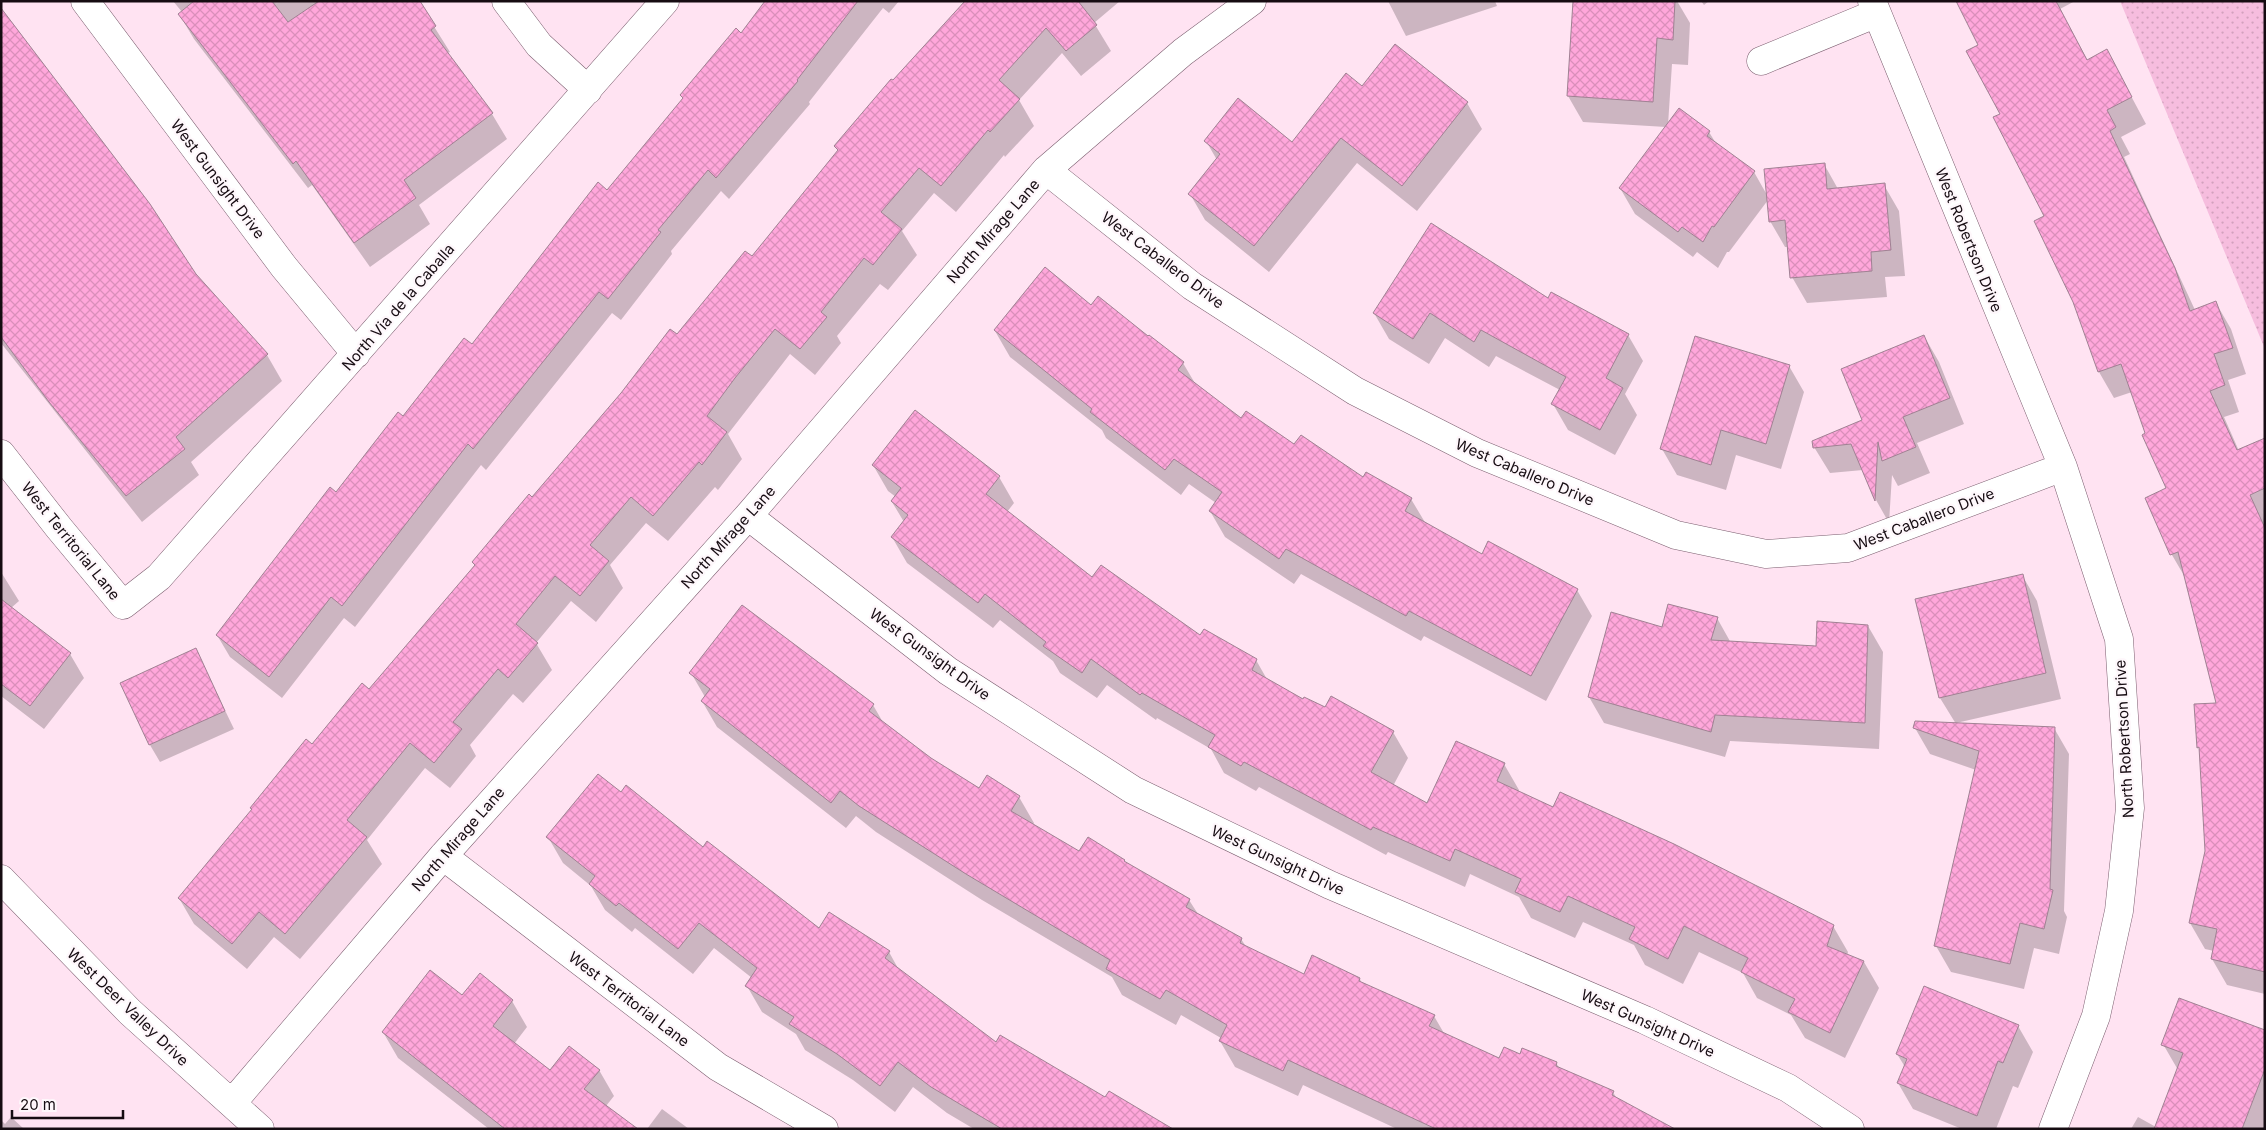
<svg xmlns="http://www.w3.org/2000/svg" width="2266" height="1130" viewBox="0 0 2266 1130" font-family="Inter,sans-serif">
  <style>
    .grass { fill: url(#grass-dots) }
    .shadow { fill: #0003 }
    .building { fill: url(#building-cross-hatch); stroke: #a08193 }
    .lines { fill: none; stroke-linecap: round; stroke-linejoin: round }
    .minor-casing { stroke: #7b5e6f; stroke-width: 29 }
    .minor { stroke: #fff; stroke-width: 28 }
    .labels { text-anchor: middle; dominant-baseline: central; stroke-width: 4.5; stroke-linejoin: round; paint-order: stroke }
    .street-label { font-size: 15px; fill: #160c12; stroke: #fef7fb }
  </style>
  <defs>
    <pattern id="grass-dots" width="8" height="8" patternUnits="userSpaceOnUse" patternTransform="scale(1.25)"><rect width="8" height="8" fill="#f6bdde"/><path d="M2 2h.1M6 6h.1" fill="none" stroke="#d2a1bd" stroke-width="1.8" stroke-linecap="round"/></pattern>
    <pattern id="building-cross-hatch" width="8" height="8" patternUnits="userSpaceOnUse" patternTransform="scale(1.25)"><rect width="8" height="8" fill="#ffa7db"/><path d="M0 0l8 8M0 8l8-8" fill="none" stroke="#da8fbb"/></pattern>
  </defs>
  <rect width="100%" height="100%" fill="#ffe3f2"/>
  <path class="grass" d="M2120 1H2265V349Z"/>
  <path class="shadow" d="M173 1H418L450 52 447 53 492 114 507 139 419 205 430 224 370 267 312 185 308 188 194 39 179 14 182 12Z
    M767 1H899L889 13 883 8 809 102 810 104 729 199 721 191 671 251 672 254 621 320 612 313 486 470 481 465 355 627 344 618 282 698 230 657 217 635 403 418 473 346 607 191 684 100 681 95 741 35Z
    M967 1H1120L1094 23 1111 51 1081 76 1062 53 1019 100 1034 126 1005 157 1004 155 956 212 934 193 902 231 917 255 888 290 880 284 837 336 841 343 815 375 790 354 728 434 742 459 718 490 715 487 668 541 646 523 610 565 623 588 596 622 571 601 536 643 552 670 523 703 513 694 470 745 476 756 450 788 425 768 367 840 382 864 300 959 274 937 247 969 194 924 179 898 312 746 369 691 532 498 677 336 752 258 838 151 835 146Z
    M1388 1H1495L1497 6 1406 36Z
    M1574 1H1677L1690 23 1688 65 1672 64 1668 125 1679 110 1709 132 1717 145 1754 172 1767 195 1824 164 1838 189 1884 185 1899 211 1905 276 1885 277 1887 297 1807 303 1792 277 1789 247H1785L1770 221 1768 200 1729 252H1727L1718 268 1697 252 1693 257 1635 214 1620 188 1666 127 1583 122 1568 96Z
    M1701 1H1709L1704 5Z
    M1958 1H2075L2060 9 2088 61 2107 51 2146 124 2121 137 2130 154 2124 157 2195 310 2216 303 2231 329 2246 374 2228 380 2239 412 2224 417 2239 451 2265 456V994L2227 985 2212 959 2214 951 2205 949 2190 923 2221 862 2201 752 2198 747 2218 704 2186 579 2172 555 2146 498 2168 488 2132 392 2114 398 2099 372 2046 216 2002 114 1980 45Z
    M1 8 195 275 267 355 282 381 191 462 199 475 142 522 1 343Z
    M1362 88 1467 103 1482 129 1417 211 1357 163 1269 272 1205 220 1190 194 1217 160 1206 141 1292 143Z
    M1548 300 1628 335 1643 361 1625 394 1637 415 1615 455 1568 430 1553 404 1560 390 1496 356 1489 367 1445 338 1429 364 1389 339 1374 313Z
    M1091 306 1183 363 1196 385 1241 420 1363 479 1411 499 1426 524 1482 555 1577 590 1592 616 1546 701 1424 636 1421 641 1301 574 1294 584 1225 537 1210 511 1216 503 1189 484 1181 495 1106 438 1102 430 1010 357 995 331Z
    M1924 336 1939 362 1964 424 1917 443 1930 473 1898 486 1892 475 1889 523 1876 500 1863 470 1830 473 1814 447 1864 421Z
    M1789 366 1804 392 1781 469 1736 455 1726 490 1677 475 1662 449Z
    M915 412 999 477 1014 503 1007 512 1093 579 1201 637 1256 660 1268 681 1304 701 1393 732 1408 758 1393 786 1427 805 1504 764 1519 790 1518 792 1833 926 1848 952 1847 956 1864 962 1879 988 1845 1058 1805 1038 1791 1015 1757 998 1743 973 1699 952 1683 984 1645 965 1634 945 1583 922 1575 938 1531 918 1519 897 1470 874 1465 887 1388 852 1386 855 1259 787 1256 791 1224 773 1211 749 1157 718 1156 720 1107 685 1097 698 1060 673 1053 661 1000 620 993 628 907 563 892 537 904 522 892 502 896 497 888 491 873 465Z
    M1 572 19 601 11 608 70 654 84 678 44 729 1 696Z
    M2022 575 2037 601 2061 699 1956 723 2054 728 2069 754 2064 911 2067 917 2059 954 2034 948 2024 989 1951 972 1936 946 1976 770 1930 754 1915 728 1956 724 1940 698Z
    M1717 618 1731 643 1817 647 1868 626 1883 652 1879 749 1730 741 1725 757 1604 723 1589 697Z
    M196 650 234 729 160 762 150 745 122 683Z
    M691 673 873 705 884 724 930 759 979 790 1019 797 1034 823 1033 825 1080 853 1124 861 1126 864 1189 900 1198 914 1241 939 1247 948 1304 975 1360 979 1362 984 1434 1016 1445 1035 1500 1060 1520 1056 1556 1063 1560 1069 1613 1092 1617 1099 1673 1129H1397L1303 1085 1298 1096 1235 1067 1220 1041 1221 1038 1181 1015 1176 1025 1122 995 1112 977 982 900 876 832 856 816 846 828 717 727 702 701 705 697Z
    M621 793 819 930 889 952 899 970 997 1044 1106 1099 1170 1129H974L947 1113 913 1087 895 1112 853 1080 805 1050 796 1034 762 1012 747 986 752 978 714 948 693 974 635 928 632 932 605 910 591 886 563 863 548 837Z
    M462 997 512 1001 527 1027 514 1044 550 1072 599 1070 614 1096 606 1106 636 1129H489L398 1058 383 1032Z
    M2018 1026 2033 1052 2018 1088 2013 1086 1996 1129H1962L1913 1109 1898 1083 1905 1067 1897 1054Z
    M2265 1032V1129H2131L2138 1117 2156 1127 2178 1070 2163 1044Z
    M662 1109 689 1129H647Z
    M11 1117 24 1129H1V1120L5 1124Z"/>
  <path class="building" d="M194 1H272L288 22 319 1H420L436 26 431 30 493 113 404 180 416 198 354 243 296 161 293 164 178 14Z
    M765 1H858L797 80 798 81 716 178 708 170 658 230 661 232 608 299 599 292 473 449 468 444 342 606 331 597 269 677 216 635 330 487 336 492 398 412 403 416 464 338 472 344 598 182 607 190 683 98 680 95 736 28 741 33Z
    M965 1H1078L1097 25 1066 51 1046 28 999 80 1020 99 990 132 988 130 941 186 919 168 881 212 902 229 873 265 864 258 821 312 827 317 800 349 775 329 735 378 707 416 727 432 702 465 699 462 653 516 631 497 590 545 609 561 580 596 555 576 516 624 538 643 508 678 498 669 453 722 462 729 434 763 410 743 347 820 367 837 285 934 259 912 232 944 178 898 252 809 250 808 306 739 312 744 362 683 369 689 475 565 472 562 529 494 532 497 621 393 670 329 677 334 745 251 752 256 838 150 834 146 891 79 893 80Z
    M1573 1H1675L1673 40 1657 38 1653 102 1567 96Z
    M1956 1H2056L2087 60 2107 49 2132 97 2107 110 2116 127 2110 131 2175 268 2190 311 2216 301 2233 348 2214 354 2225 385 2210 391 2237 450 2265 438V488L2250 495 2265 528V972L2211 959 2217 929 2189 923 2205 851 2199 747 2197 748 2194 704 2216 703 2178 552 2170 555 2145 498 2166 488 2142 435 2145 433 2121 364 2098 372 2073 302 2034 221 2044 216 1993 117 2000 114 1966 51 1978 45Z
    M1 8 150 204 196 274 268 354 176 437 185 449 126 496 49 402 1 337Z
    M1395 44 1468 102 1402 186 1341 138 1254 246 1188 194 1220 154 1204 141 1238 98 1292 142 1346 73 1362 86Z
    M1679 108 1710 131 1707 136 1755 171 1714 227 1712 226 1703 242 1682 227 1678 232 1619 188Z
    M1825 163 1827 189 1885 183 1891 250 1871 252 1872 271 1790 278 1785 220 1769 222 1764 169Z
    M1431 223 1548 298 1551 292 1629 334 1606 378 1623 388 1600 430 1551 404 1566 377 1481 330 1474 342 1430 313 1413 339 1373 313Z
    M1045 267 1091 305 1098 296 1148 336 1149 335 1184 362 1178 370 1241 418 1246 411 1294 444 1301 435 1363 477 1366 472 1412 498 1405 511 1482 554 1488 541 1578 589 1531 676 1409 611 1406 616 1286 549 1279 559 1209 511 1222 492 1174 459 1165 470 1090 412 1092 409 994 330Z
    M1924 335 1950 398 1903 417 1916 447 1882 461 1878 442 1875 501 1851 444 1813 448 1812 441 1862 420 1841 369Z
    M1695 336 1790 365 1766 444 1721 430 1711 465 1660 449Z
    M915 410 1000 476 986 494 1092 577 1101 565 1200 635 1204 629 1257 659 1252 670 1303 699 1304 697 1325 707 1331 696 1394 731 1371 772 1427 803 1456 741 1505 763 1497 781 1553 807 1560 792 1674 844 1834 925 1827 946 1864 961 1830 1033 1788 1012 1795 999 1741 972 1748 958 1684 926 1668 959 1629 939 1635 927 1568 896 1560 912 1515 892 1521 879 1455 849 1450 861 1373 827 1371 830 1244 762 1241 766 1208 747 1215 735 1142 693 1140 695 1091 659 1082 673 1043 646 1046 642 985 594 978 603 891 537 908 515 891 501 901 488 872 465Z
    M2023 574 2046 673 1939 698 1915 599Z
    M1 599 71 653 30 706 1 684Z
    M1668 604 1718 617 1711 640 1816 646 1817 621 1868 625 1865 723 1715 715 1711 732 1588 697 1611 612 1662 627Z
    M742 605 874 704 869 711 931 758 979 788 987 775 1020 796 1011 811 1079 851 1088 837 1125 860 1124 861 1190 899 1186 907 1242 938 1240 943 1304 974 1312 955 1360 978 1359 981 1435 1015 1429 1026 1499 1058 1504 1047 1520 1054 1522 1048 1557 1062 1556 1066 1614 1091 1612 1095 1675 1129H1436L1288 1060 1283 1071 1219 1041 1227 1025 1166 990 1160 999 1106 969 1110 960 966 874 859 806 840 791 831 803 701 701 710 689 689 673Z
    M196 648 225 711 149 745 120 683Z
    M1915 721 2055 727 2050 889 2053 890 2044 929 2020 923 2010 964 1934 946 1979 751 1913 728Z
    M598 774 621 792 626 785 703 847 707 841 819 928 829 912 890 951 885 958 996 1042 1000 1035 1105 1097 1109 1091 1173 1129H1002L931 1087 898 1062 880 1086 837 1054 789 1024 794 1017 745 986 757 968 699 923 678 949 619 903 616 906 589 884 595 876 546 837Z
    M430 970 462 995 480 973 513 1000 493 1026 550 1070 569 1046 600 1070 584 1089 638 1129H505L382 1032Z
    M1924 986 2019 1025 2003 1063 1998 1061 1977 1116 1897 1083 1907 1059 1896 1054Z
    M2179 998 2265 1030V1069L2242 1129H2154L2183 1053 2161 1045Z"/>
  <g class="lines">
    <defs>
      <path id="minor" d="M85 1 284 267 356 354
        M506 1 539 45 588 90
        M1872 1 2063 467 2119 639 2130 808 2119 911 2096 1016 2053 1129
        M1761 61 1877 13
        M1046 170 1192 286 1355 391 1477 453 1676 535 1766 554 1848 548 2063 467
        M1 454 59 528 123 605 159 577 665 1
        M748 516 948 671 1133 790 1330 885 1645 1020 1788 1088 1850 1129
        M443 856 718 1067 824 1129
        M1 879 130 1012 260 1129
        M232 1103 443 856 748 516 1046 170 1183 52 1252 1"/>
    </defs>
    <use href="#minor" class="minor-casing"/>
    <use href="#minor" class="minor"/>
  </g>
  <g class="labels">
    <g class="street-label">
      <text transform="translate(218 179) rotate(53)">West Gunsight Drive</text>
      <text transform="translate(993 231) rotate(-49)">North Mirage Lane</text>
      <text transform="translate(1969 240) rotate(68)">West Robertson Drive</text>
      <text transform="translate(1163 260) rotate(37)">West Caballero Drive</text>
      <text transform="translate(398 307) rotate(-49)">North Via de la Caballa</text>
      <text transform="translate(1525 472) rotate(23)">West Caballero Drive</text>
      <text transform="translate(1924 519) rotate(-21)">West Caballero Drive</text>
      <text transform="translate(728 537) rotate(-48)">North Mirage Lane</text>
      <text transform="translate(71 541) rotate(51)">West Territorial Lane</text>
      <text transform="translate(930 654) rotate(36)">West Gunsight Drive</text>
      <text transform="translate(2124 739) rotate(-93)">North Robertson Drive</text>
      <text transform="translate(458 839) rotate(-49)">North Mirage Lane</text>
      <text transform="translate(1278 860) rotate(25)">West Gunsight Drive</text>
      <text transform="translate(629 999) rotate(37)">West Territorial Lane</text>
      <text transform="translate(128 1007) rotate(44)">West Deer Valley Drive</text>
      <text transform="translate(1648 1023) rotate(24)">West Gunsight Drive</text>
    </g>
  </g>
  <rect width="2266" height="1130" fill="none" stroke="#160c12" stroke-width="5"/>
  <path d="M12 1110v8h111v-8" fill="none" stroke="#160c12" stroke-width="2.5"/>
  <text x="20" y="1110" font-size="15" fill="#160c12" stroke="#fef7fb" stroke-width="4" paint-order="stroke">20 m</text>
</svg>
